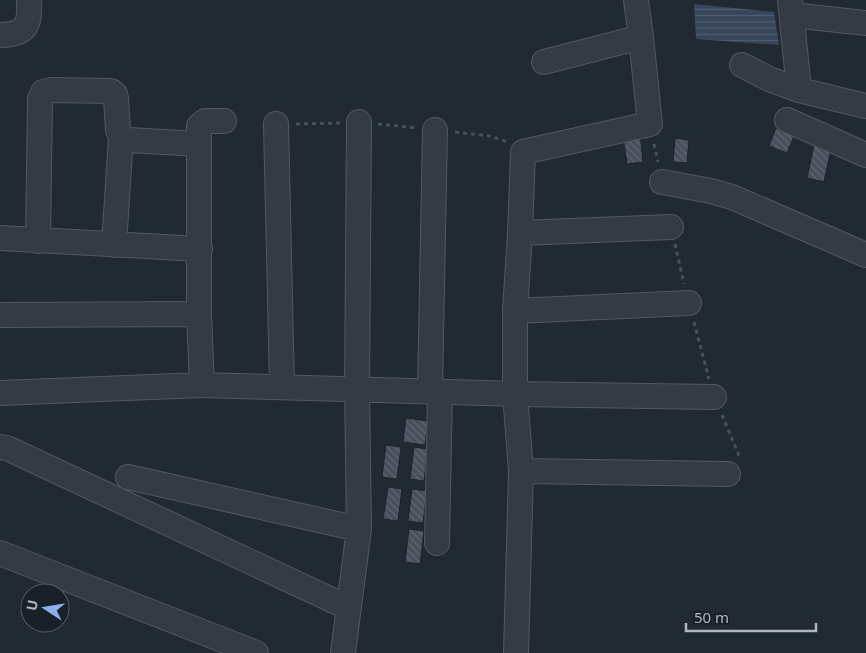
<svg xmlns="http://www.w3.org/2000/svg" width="866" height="653" viewBox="0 0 866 653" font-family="'Noto Sans',sans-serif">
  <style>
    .water { fill: url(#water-rules) }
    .building { fill: url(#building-back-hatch); stroke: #1c222a }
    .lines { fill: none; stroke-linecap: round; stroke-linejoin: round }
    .minor-casing { stroke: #525962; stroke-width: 26 }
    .path { stroke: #455456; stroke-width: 3; stroke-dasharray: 4 4; stroke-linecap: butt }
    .minor { stroke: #343b44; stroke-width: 24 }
  </style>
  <defs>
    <pattern id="water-rules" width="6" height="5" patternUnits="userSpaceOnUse" patternTransform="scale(1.25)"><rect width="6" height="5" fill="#38465b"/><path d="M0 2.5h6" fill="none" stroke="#525e71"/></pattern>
    <pattern id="building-back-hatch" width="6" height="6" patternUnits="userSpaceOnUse" patternTransform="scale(1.25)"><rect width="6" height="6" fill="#48505d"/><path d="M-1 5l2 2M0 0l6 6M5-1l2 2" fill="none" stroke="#606772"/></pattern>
  </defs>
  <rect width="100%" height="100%" fill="#212933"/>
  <path class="water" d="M694 4 774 12 779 45 696 39Z"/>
  <path class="building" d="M776 128 794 136 787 153 769 146Z
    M640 133 643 162 627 164 623 136Z
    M675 138 689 140 687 163 673 162Z
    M814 145 831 149 824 182 807 178Z
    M406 418 428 421 425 445 403 442Z
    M386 445 401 447 397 479 382 477Z
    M414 447 428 449 424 481 410 479Z
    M388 487 402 489 398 521 383 519Z
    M412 489 427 491 423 523 408 521Z
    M409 529 424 531 420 564 405 562Z"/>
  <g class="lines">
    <defs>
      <path id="minor" d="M636 0 641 37 650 124 523 152 520 233 515 311V394L714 397
        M790 0 799 90
        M792 15 866 23
        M0 35C27 34 30 26 29 0
        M544 62 641 37
        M742 65 769 79 799 90 866 106
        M787 120 866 155
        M276 124 282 387
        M662 182 711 191 732 197 866 255
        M520 233 671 227
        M0 238 200 249
        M38 241 40 99 43 92 51 90 111 91 115 94 116 98 118 130 121 137 129 140 199 144
        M114 245 121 137
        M515 311 689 303
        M0 315 199 314
        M202 385 199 314V126L205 121H224
        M430 391 435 130
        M0 393 202 385 515 394 521 471 516 653
        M0 447 7 448 349 608
        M521 471 728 474
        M128 477 359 529
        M437 543 440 391
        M0 553 256 653
        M343 653 359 529 357 389 359 122"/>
    </defs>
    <use href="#minor" class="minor-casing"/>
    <path class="path" d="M296 124 340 123
      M378 124 417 128
      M455 132 489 136 508 142
      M654 144 658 162
      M675 244 684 284
      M694 322 709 379
      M722 415 740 458"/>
    <use href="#minor" class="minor"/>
  </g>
  <g transform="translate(45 608) rotate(282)"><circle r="24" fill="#1a2028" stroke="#565c65"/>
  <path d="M0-4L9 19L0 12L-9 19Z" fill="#8aafea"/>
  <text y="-8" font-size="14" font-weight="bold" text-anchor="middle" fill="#afb6c1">U</text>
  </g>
  <path d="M686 623v8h130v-8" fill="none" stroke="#afb6c1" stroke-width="2.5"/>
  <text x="694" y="623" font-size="15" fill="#afb6c1" stroke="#1a2028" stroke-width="4" paint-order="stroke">50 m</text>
</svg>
